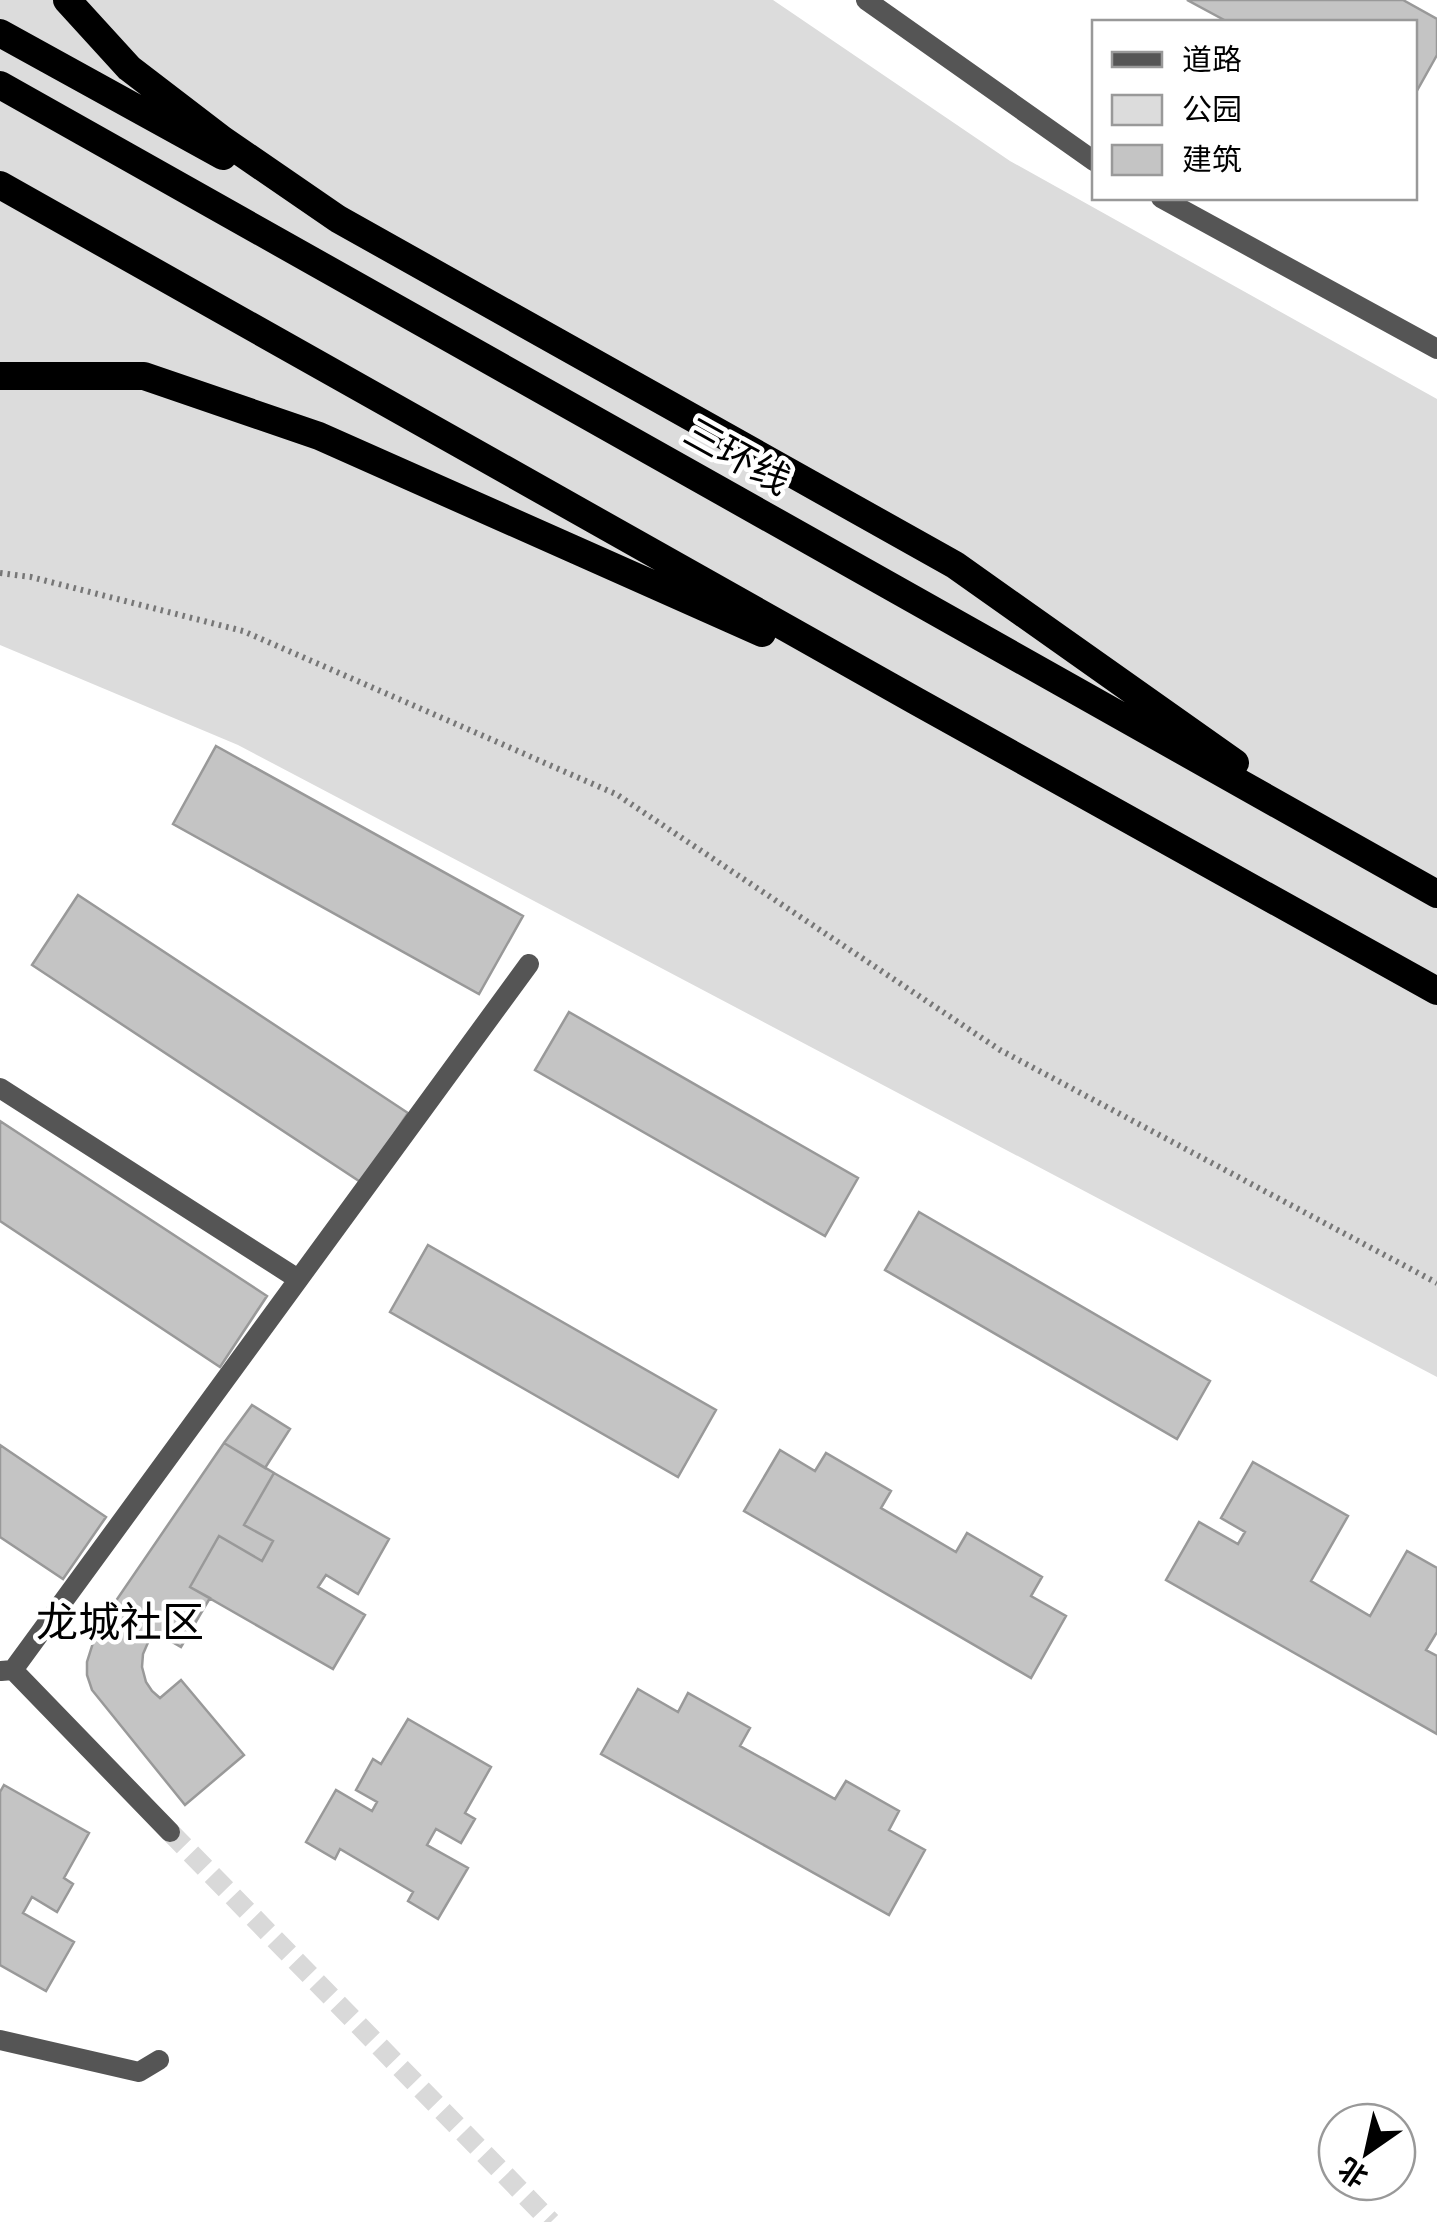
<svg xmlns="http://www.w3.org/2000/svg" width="1437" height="2222" viewBox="0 0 1437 2222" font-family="Signika,'Noto Sans SC',sans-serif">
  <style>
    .green { fill: #dcdcdc }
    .building { fill: #c4c4c4; stroke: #999; stroke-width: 2.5 }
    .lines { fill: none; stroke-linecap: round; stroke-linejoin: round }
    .minor-tunnel { stroke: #d9d9d9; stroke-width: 20; stroke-dasharray: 20 10; stroke-linecap: butt }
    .path { stroke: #777; stroke-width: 6; stroke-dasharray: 2.5 5; stroke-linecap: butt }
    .minor { stroke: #555; stroke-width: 20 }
    .trunk { stroke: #000; stroke-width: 28 }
    .labels { text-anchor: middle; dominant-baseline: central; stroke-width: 9; stroke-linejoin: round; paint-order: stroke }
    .street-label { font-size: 38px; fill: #000; stroke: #fff }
    .quarter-label { font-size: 42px; fill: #000; stroke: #fff }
  </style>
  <rect width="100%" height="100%" fill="#fff"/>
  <path class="green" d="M0 0H773L1010 161 1437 399V1377L238 745 0 645Z"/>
  <path class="building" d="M1187 0H1403L1437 19V55L1414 96V22H1228Z
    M216 746 523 916 479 994 173 824Z
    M78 895 408 1113 362 1183 32 965Z
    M569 1012 858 1178 825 1236 535 1070Z
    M0 1121 267 1296 220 1367 0 1221Z
    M919 1212 1210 1381 1177 1439 885 1270Z
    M428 1245 716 1410 678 1477 390 1312Z
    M252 1405 290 1429 265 1468 224 1443Z
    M224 1443 274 1473 244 1525 273 1541 262 1561 219 1536 190 1587 210 1598 181 1647 153 1631 143 1654 142 1667 146 1682 152 1691 160 1698 181 1680 244 1755 185 1805 92 1690 87 1675V1662L98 1627Z
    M0 1445 106 1517 63 1579 0 1537Z
    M780 1450 815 1471 826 1453 891 1491 881 1508 956 1552 967 1533 1042 1577 1031 1596 1066 1616 1031 1678 744 1511Z
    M1253 1462 1348 1516 1311 1581 1370 1616 1407 1551 1437 1568V1632L1426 1650 1437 1656V1734L1166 1580 1199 1522 1238 1544 1245 1532 1221 1518Z
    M274 1473 389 1539 358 1594 326 1575 318 1587 365 1615 333 1669 190 1587 219 1536 262 1561 273 1541 244 1525Z
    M638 1689 678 1712 688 1693 750 1728 740 1746 835 1799 846 1781 899 1811 889 1830 925 1850 889 1915 601 1754Z
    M408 1719 491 1767 465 1813 475 1819 461 1843 436 1829 427 1845 468 1868 438 1919 408 1901 413 1892 340 1849 335 1859 306 1842 336 1790 372 1811 377 1802 356 1790 373 1759 381 1764Z
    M4 1785 89 1833 64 1878 73 1884 57 1912 32 1897 23 1913 74 1942 46 1991 0 1965V1792Z"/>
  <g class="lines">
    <path class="minor-tunnel" d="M170 1832 551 2222"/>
    <path class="path" d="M0 573 31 577 243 631 616 794 1000 1050 1437 1283"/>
    <path class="minor" d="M866 0 1094 161
      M1161 198 1437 349
      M0 1088 298 1279
      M13 1670 529 964
      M1 1671 13 1670 170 1832
      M0 2040 139 2072 159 2060"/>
    <path class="trunk" d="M67 0 129 68 223 140 338 219 955 565 1235 763
      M0 33 223 156
      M0 85 1437 894
      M0 185 916 701 1437 991
      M0 376H144L319 436 762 633"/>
  </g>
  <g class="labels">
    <g class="street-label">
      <text transform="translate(737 457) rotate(29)">三环线</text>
    </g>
    <g class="quarter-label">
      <text x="120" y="1623">龙城社区</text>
    </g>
  </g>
  <rect x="1092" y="20" width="325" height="180" fill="#ffffff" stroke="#999999" stroke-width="2.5"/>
  <rect x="1112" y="52" width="50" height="15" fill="#555555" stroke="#999999" stroke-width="2.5"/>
  <text x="1182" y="70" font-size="30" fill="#000000">道路</text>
  <rect x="1112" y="95" width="50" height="30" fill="#dcdcdc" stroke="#999999" stroke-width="2.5"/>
  <text x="1182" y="120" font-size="30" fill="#000000">公园</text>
  <rect x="1112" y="145" width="50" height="30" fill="#c4c4c4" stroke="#999999" stroke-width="2.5"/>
  <text x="1182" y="170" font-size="30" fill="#000000">建筑</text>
  <g transform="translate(1367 2152) rotate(214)"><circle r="48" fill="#ffffff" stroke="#999999" stroke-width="2.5"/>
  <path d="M0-8L18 38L0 25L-18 38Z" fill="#000000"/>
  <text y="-15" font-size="28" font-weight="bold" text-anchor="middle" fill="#000000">北</text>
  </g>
</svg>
